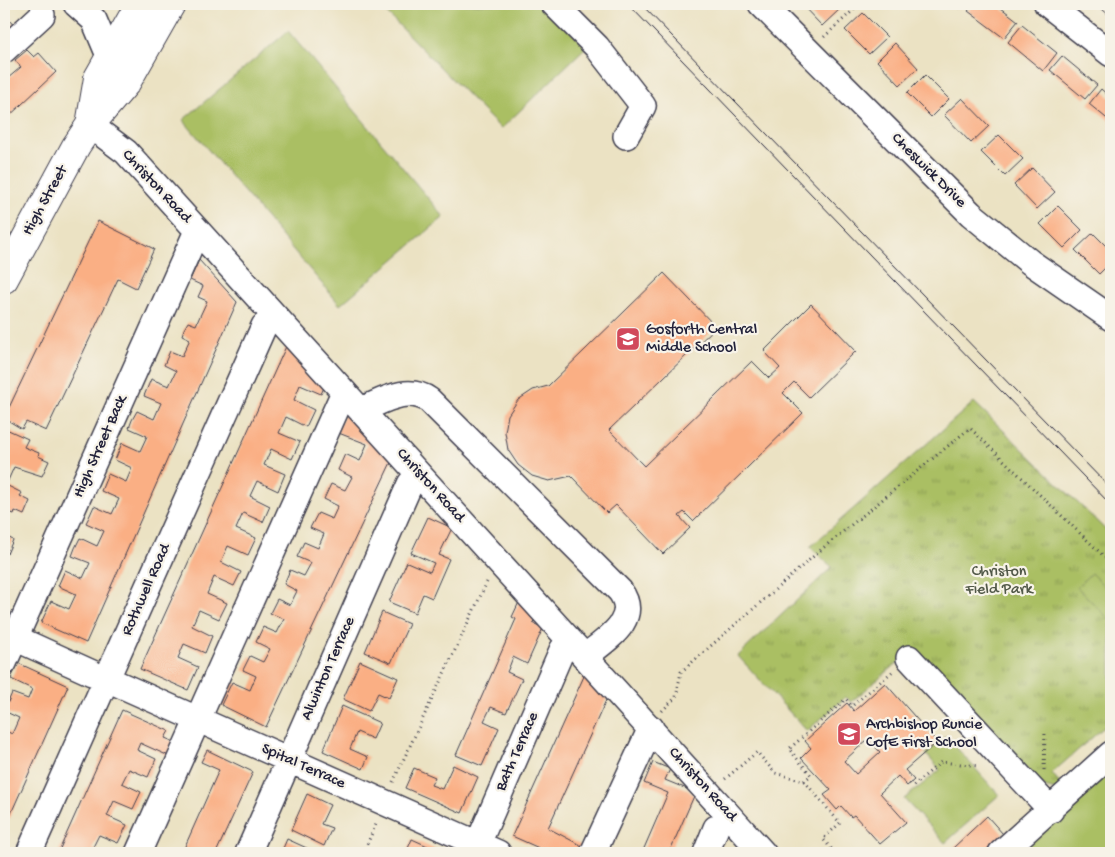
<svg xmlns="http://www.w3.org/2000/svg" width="1115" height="857" viewBox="0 0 1115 857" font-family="'Gochi Hand',sans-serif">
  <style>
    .grass { fill: url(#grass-tufts); stroke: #66704f }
    .garden { fill: #aabf63; stroke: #66704f }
    .building { fill: #faaf84; fill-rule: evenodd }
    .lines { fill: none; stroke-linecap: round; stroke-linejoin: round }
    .minor-casing { stroke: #403f4f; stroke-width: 28 }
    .major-casing { stroke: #403f4f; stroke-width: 30 }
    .path { stroke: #403f4f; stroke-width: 3; stroke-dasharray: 1 4; stroke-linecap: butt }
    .minor { stroke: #fff; stroke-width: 25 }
    .major { stroke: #fff; stroke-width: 28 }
    .tram { stroke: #22223b; stroke-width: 1 }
    .labels { text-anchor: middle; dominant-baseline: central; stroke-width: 4.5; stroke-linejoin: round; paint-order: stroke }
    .street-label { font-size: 16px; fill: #22223b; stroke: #f7f3e8 }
    .poi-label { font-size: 16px; fill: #22223b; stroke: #f7f3e8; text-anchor: start }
    .park-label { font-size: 16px; fill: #525949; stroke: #f7f3e8 }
  </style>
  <defs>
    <pattern id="grass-tufts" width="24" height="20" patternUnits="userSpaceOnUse" patternTransform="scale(1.25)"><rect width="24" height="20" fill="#aabf63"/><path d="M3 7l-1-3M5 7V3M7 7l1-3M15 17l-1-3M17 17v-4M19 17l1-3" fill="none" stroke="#8a9b53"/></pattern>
  </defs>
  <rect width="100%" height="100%" fill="#f7f3e8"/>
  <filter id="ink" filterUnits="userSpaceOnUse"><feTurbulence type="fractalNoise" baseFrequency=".02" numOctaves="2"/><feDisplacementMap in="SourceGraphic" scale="10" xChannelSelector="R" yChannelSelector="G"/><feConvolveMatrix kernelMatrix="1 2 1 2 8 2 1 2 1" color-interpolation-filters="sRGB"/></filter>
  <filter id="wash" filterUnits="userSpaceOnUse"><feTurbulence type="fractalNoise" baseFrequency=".0096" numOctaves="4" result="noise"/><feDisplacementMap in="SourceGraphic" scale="20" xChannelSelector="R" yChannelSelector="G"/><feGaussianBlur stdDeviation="1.12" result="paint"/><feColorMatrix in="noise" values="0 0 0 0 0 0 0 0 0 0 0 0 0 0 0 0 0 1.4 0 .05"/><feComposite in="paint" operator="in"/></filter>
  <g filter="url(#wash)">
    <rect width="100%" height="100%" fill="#ebe2c3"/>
    <path class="grass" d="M974 402 1111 535V721L1052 773 1062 786 1056 790 1044 787 912 651 851 702 846 697 807 731 738 656 832 567 810 547Z"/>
    <path class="garden" d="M378 4H544L586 47 501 129Z
      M288 31 444 217 340 305 183 120Z
      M1091 573 1111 593V621L1077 587Z
      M946 736 999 795 945 843 904 799 940 770 926 754Z
      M1111 765V853H1011Z"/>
    <g id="blocks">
      <path class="building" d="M801 4H836L841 8 822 26Z
        M953 4H964L958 9Z
        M974 4H996L1018 21 1004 38 968 11Z
        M1096 4H1111V17L1102 9Z
        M863 13 887 37 869 54 845 30Z
        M4 14 15 27 4 37Z
        M1022 25 1057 53 1043 71 1008 42Z
        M895 43 918 68 900 85 877 61Z
        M27 50 34 57 39 53 56 72 4 121V76L7 79 21 67 15 60Z
        M1062 56 1097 85 1085 99 1050 70Z
        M925 75 949 99 931 117 907 93Z
        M1101 89 1111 98V122L1089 104Z
        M962 98 989 126 971 143 944 115Z
        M999 135 1023 159 1005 176 981 152Z
        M1032 168 1055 192 1037 209 1014 185Z
        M1058 206 1082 230 1064 248 1040 224Z
        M98 221 154 249 136 288 118 279 46 431 26 422 22 429 4 418Z
        M1093 233 1111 251V262L1099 274 1075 250Z
        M199 260 237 302 86 643 41 623 51 601 69 609 76 594 58 586 65 570 83 578 90 563 72 556 75 548 80 538 97 546 104 531 86 523 90 515 94 506 112 514 119 499 101 491 108 474 126 482 132 468 115 460 122 443 140 451 147 436 129 428 132 420 137 411 154 419 161 403 144 396 151 379 169 386 176 371 164 365 170 351 182 356 190 339 182 335 184 329 188 322 196 325 200 316 207 301 198 297 203 286 190 280Z
        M664 273 716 327 609 430 644 466 752 361 769 378 780 368 764 351 811 304 856 351 809 397 794 382 783 393 803 413 693 521 684 512 679 516 690 528 663 554 616 505 607 513 571 476 549 481 532 476 518 465 508 450 505 432 508 415 518 400 533 390 548 386Z
        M288 342 327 381 321 394 300 385 294 400 314 410 306 427 286 417 279 433 300 442 292 459 271 449 264 465 285 474 278 491 257 481 250 496 270 506 263 522 243 513 236 529 256 538 248 555 228 546 221 562 241 572 234 586 214 577 207 594 227 603 219 619 199 610 192 626 212 636 205 653 184 644 178 658 198 667 188 690 140 669Z
        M349 405 394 456 266 727 221 705 232 682 250 690 256 676 243 670 250 656 263 662 270 649 256 642 263 627 277 633 284 619 270 613 277 599 290 605 297 591 284 584 290 570 304 576 311 563 297 557 304 542 318 548 324 534 310 528 318 513 332 519 338 506 324 499 331 484 345 490 352 477 338 470 345 454 360 461 367 444 336 432Z
        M4 428 28 439 24 447 39 453 38 456 49 461 42 476 14 467 6 485 22 493 20 496 30 501 24 515 15 511 14 514 4 510Z
        M428 517 452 528 439 555 449 559 432 598 423 594 415 613 389 602 407 562 430 572 434 563 411 553Z
        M4 535 13 540 7 554 4 552Z
        M520 600 535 617 533 623 543 628 527 664 513 657 510 665 507 672 522 679 506 713 491 707 484 721 499 728 482 766 456 755 516 619 512 617Z
        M382 612 409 624 391 663 365 652Z
        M360 661 398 678 389 698 378 693 369 711 343 699Z
        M18 663 68 686 4 829V730L12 734 19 718 4 711 12 693 28 699 32 689 11 679Z
        M585 674 607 698 548 828 584 847 581 853H550L512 836Z
        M885 683 937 742 905 770 914 780 907 786 898 776 880 793 906 822 880 844 854 815 851 817 841 806 837 810 824 795 831 790 801 758 811 748 805 741 847 703 854 711ZM868 739 880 752 856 774 844 761Z
        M342 706 380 723 373 739 357 732 350 749 368 757 363 769 323 751Z
        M122 710 169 731 165 738 177 743 171 757 140 743 137 750 156 759 148 777 129 769 122 783 141 792 133 809 114 801 107 816 127 825 118 843 99 835 92 849 103 853H58Z
        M207 750 253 772 216 853H182L219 770 201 762Z
        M653 762 670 769 665 780 687 789 694 796 669 853H642L668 793 644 783Z
        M453 765 478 777 462 813 405 788 414 768 435 777 431 785 442 789Z
        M307 794 330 805 321 824 332 828 324 846 291 830Z
        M987 816 1003 834 983 853H958L953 848Z
        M287 839 311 850 309 853H281Z
        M412 839 443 853H406Z"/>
    </g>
  </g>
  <g filter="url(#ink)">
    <use href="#blocks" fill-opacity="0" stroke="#403f4f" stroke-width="1"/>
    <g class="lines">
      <defs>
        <path id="minor" d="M76 4 94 20 110 58
          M554 4 597 47 643 106 626 136
          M761 4 971 214 1030 262 1111 318
          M1047 4 1111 54
          M4 50 42 15
          M90 125 126 152 763 853
          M361 410C383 401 407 385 429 400L620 591C641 620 606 639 585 657
          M4 633 92 673
          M909 658 1051 810
          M4 663 197 231
          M107 679 498 853
          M29 853 264 326
          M138 853 344 392
          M248 853 410 484
          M474 853 562 650
          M593 853 651 728
          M706 853 716 828
          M1001 853 1111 754"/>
        <path id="major" d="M90 125 98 78 140 4
          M4 279 76 146 90 125 126 83 171 4"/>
      </defs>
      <use href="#minor" class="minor-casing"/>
      <use href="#major" class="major-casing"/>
      <path class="path" d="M824 37 860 4
        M662 711 676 697 681 672 823 548 970 428 1111 563
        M1044 770 1045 731
        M725 779 757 752 775 773 804 781 840 823 823 839 835 853
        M804 781 811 775 789 749 846 699 852 706 893 671
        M393 782 487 582
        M910 783 913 786 941 762 979 766
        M363 853 377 822"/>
      <use href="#minor" class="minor"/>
      <use href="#major" class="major"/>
      <path class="tram" d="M628 4 1111 505
        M641 4 1111 489"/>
    </g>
  </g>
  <defs>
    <symbol id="school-square" viewBox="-11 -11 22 22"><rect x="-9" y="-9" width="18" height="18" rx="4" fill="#d1495b" stroke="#f7f3e8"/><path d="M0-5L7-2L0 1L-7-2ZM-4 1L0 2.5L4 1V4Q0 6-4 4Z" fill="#fff"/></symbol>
  </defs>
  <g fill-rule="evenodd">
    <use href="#school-square" x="614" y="325" width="28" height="28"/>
    <use href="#school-square" x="835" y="720" width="28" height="28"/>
  </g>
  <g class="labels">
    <g class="street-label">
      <text transform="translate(928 171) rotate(45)">Cheswick Drive</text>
      <text transform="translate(156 187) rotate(47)">Christon Road</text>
      <text transform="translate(46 201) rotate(-61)">High Street</text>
      <text transform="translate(101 447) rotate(-66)">High Street Back</text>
      <text transform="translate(430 486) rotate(48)">Christon Road</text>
      <text transform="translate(147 590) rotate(-66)">Rothwell Road</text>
      <text transform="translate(329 669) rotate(-66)">Alwinton Terrace</text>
      <text transform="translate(518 752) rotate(-66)">Bath Terrace</text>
      <text transform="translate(303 767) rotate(24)">Spital Terrace</text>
      <text transform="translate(702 785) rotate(48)">Christon Road</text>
    </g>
    <g class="poi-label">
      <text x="646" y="330">Gosforth Central<tspan x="646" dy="18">Middle School</tspan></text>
      <text x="866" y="725">Archbishop Runcie<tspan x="866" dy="18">CofE First School</tspan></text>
    </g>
    <g class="park-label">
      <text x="999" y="572">Christon<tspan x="999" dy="18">Field Park</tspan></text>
    </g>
  </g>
  <rect width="1115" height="857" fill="none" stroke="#f7f3e8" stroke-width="20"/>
</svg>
